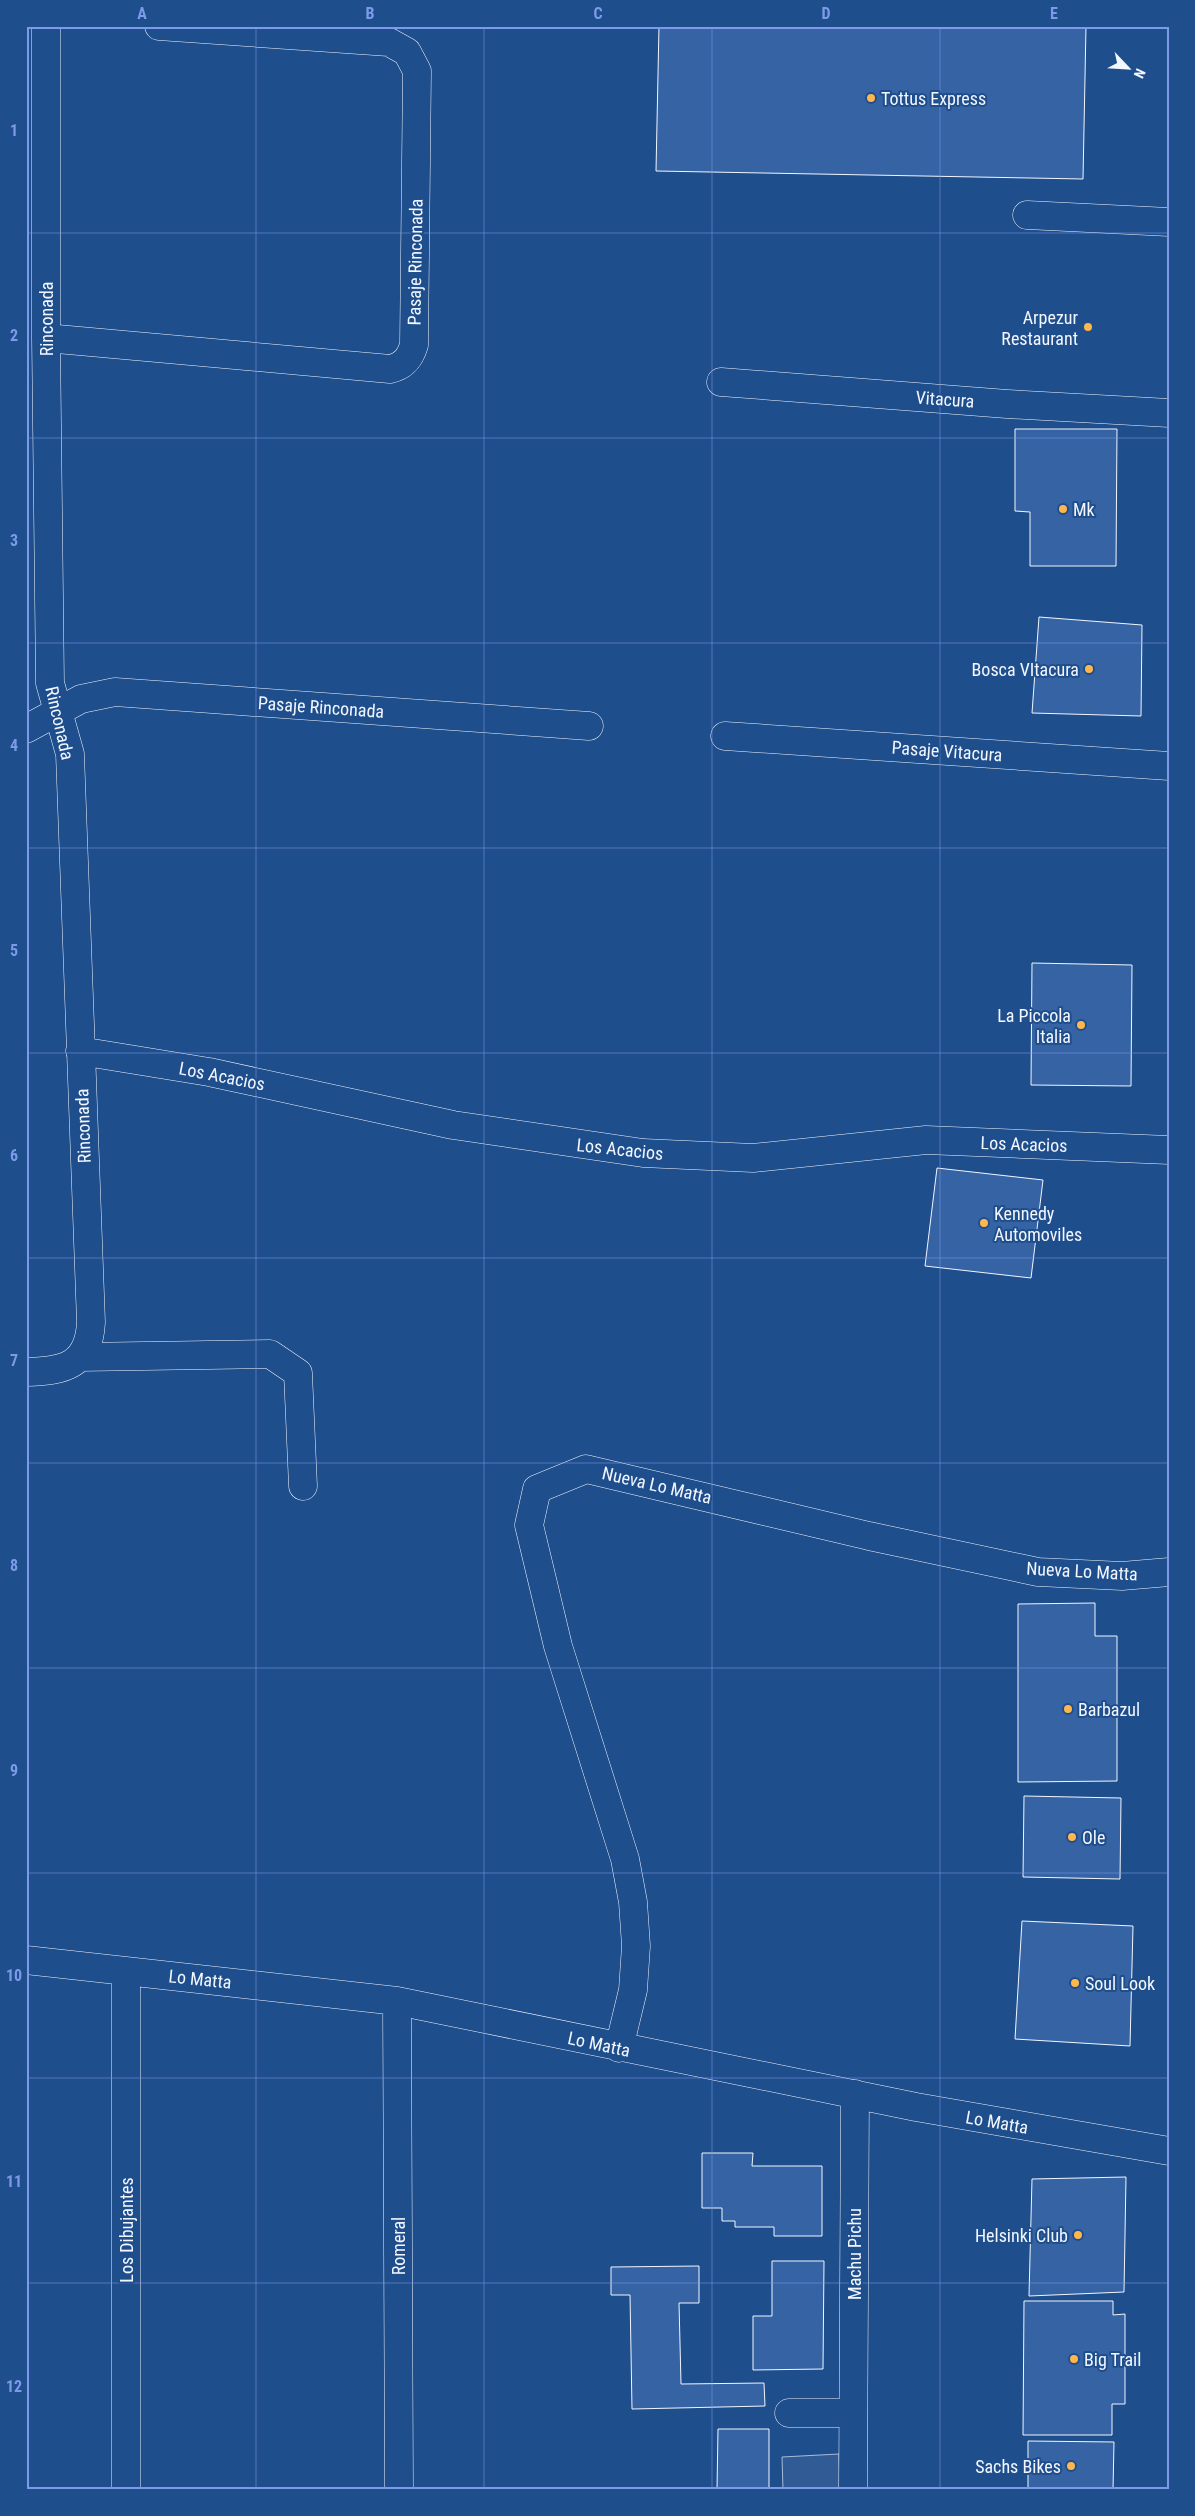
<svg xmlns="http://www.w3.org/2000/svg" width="1195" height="2516" viewBox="0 0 1195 2516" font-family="'Roboto Condensed',sans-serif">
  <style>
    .built { fill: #305b95; stroke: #a8bbd7 }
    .building { fill: #3563a3; stroke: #f2f6ff }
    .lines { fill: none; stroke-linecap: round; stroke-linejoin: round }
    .minor-casing { stroke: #f2f6ff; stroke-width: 29 }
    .minor { stroke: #1f4e8c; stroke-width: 28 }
    .grid { fill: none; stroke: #7d9aea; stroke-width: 1; stroke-opacity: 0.55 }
    .poi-dot { fill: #ffb74d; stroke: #1f4e8c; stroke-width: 2 }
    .labels { text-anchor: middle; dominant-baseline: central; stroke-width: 4; stroke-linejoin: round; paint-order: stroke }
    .poi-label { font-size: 18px; fill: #f2f6ff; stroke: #1f4e8c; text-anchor: start }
    .street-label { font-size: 18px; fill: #f2f6ff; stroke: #1f4e8c }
    .neatline { fill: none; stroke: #7d9aea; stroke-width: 2 }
    .grid-label { font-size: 16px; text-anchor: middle; font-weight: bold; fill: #7d9aea }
  </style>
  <rect width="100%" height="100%" fill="#1f4e8c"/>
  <path class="built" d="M839 2454 840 2490H783L782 2457Z"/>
  <path class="building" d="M659 26H1086L1083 179 656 171Z
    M1015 429H1117L1116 566H1030V512L1015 511Z
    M1039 617 1142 625 1141 716 1032 713Z
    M1032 963 1132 965 1131 1086 1031 1085Z
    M937 1168 1043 1180 1031 1278 925 1266Z
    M1095 1603V1636H1117V1781L1018 1782V1604Z
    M1024 1796 1121 1798 1120 1879 1023 1877Z
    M1022 1921 1133 1926 1130 2046 1015 2039Z
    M702 2153H753L752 2166H822V2236H774V2227H735V2221H722V2208H702Z
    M1126 2177 1124 2292 1029 2296 1032 2179Z
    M772 2261H824L823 2369 753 2370V2316H772Z
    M699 2266V2303H679L681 2384 764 2383 765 2406 632 2409 630 2295H611V2267Z
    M1024 2301H1113V2315L1125 2314V2404H1112V2435H1023Z
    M718 2429H769V2490H717Z
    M1028 2441 1114 2442 1113 2490H1028Z"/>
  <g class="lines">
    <defs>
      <path id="minor" d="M1027 215 1169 222
        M46 338 390 369C404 366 410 358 414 345L417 71 407 52 389 42 159 26
        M721 382 1007 404 1169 413
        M26 729 81 699 115 692 589 726
        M725 736 1169 766
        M80 1051 209 1072 453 1125 643 1153 753 1158 926 1140 1169 1150
        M80 1357 270 1354 298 1373 303 1486
        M26 1372C64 1371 89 1366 91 1322L70 754 50 683 46 338V26
        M26 1960 397 2001 916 2107 1169 2151
        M126 1971V2490
        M397 2001 399 2490
        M619 2048 633 1990 636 1946 633 1902 625 1859 558 1646 529 1525 537 1489 586 1469 869 1536 1038 1572 1122 1576 1169 1572
        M789 2413H853
        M853 2490 855 2094"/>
    </defs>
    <use href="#minor" class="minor-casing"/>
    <use href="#minor" class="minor"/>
  </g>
  <path class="grid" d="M256 26V2490M484 26V2490M712 26V2490M940 26V2490M26 233H1169M26 438H1169M26 643H1169M26 848H1169M26 1053H1169M26 1258H1169M26 1463H1169M26 1668H1169M26 1873H1169M26 2078H1169M26 2283H1169"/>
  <g class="poi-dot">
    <circle cx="871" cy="98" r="5"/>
    <circle cx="1088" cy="327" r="5"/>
    <circle cx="1063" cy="509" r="5"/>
    <circle cx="1089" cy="669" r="5"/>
    <circle cx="1081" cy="1025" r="5"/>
    <circle cx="984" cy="1223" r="5"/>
    <circle cx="1068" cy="1709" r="5"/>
    <circle cx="1072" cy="1837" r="5"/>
    <circle cx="1075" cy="1983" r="5"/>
    <circle cx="1078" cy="2235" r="5"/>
    <circle cx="1074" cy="2359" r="5"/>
    <circle cx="1071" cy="2466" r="5"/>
  </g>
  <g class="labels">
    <g class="poi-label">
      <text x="881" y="98">Tottus Express</text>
      <text x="1078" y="317" text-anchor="end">Arpezur<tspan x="1078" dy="21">Restaurant</tspan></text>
      <text x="1073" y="509">Mk</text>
      <text x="1079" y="669" text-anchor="end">Bosca VItacura</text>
      <text x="1071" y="1015" text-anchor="end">La Piccola<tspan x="1071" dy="21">Italia</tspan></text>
      <text x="994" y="1213">Kennedy<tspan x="994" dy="21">Automoviles</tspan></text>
      <text x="1078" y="1709">Barbazul</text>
      <text x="1082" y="1837">Ole</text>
      <text x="1085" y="1983">Soul Look</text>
      <text x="1068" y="2235" text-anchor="end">Helsinki Club</text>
      <text x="1084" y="2359">Big Trail</text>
      <text x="1061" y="2466" text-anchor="end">Sachs Bikes</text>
    </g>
    <g class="street-label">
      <text transform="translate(415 262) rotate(-89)">Pasaje Rinconada</text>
      <text transform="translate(46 319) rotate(-90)">Rinconada</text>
      <text transform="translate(945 399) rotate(4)">Vitacura</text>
      <text transform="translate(321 707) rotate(4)">Pasaje Rinconada</text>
      <text transform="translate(60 723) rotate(77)">Rinconada</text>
      <text transform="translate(947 751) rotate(4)">Pasaje Vitacura</text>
      <text transform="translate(222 1076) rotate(11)">Los Acacios</text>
      <text transform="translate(83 1126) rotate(-92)">Rinconada</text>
      <text transform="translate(1024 1144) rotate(2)">Los Acacios</text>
      <text transform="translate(620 1149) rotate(6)">Los Acacios</text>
      <text transform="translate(657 1485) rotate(13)">Nueva Lo Matta</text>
      <text transform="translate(1082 1571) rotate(3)">Nueva Lo Matta</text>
      <text transform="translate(200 1979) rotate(6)">Lo Matta</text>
      <text transform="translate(599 2044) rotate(12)">Lo Matta</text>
      <text transform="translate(997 2122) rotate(10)">Lo Matta</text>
      <text transform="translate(126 2230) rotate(-90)">Los Dibujantes</text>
      <text transform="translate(398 2246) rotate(-90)">Romeral</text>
      <text transform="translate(854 2254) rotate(-90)">Machu Pichu</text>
    </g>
  </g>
  <rect width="1195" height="2516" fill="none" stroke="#1f4e8c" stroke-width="55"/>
  <g transform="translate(1128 68) rotate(115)" stroke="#1f4e8c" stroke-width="4" paint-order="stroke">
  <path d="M0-4L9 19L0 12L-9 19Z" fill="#f2f6ff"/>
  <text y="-8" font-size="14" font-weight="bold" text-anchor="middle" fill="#f2f6ff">N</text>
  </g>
  <rect x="28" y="28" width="1140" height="2460" class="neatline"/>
  <g class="grid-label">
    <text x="142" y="19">A</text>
    <text x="370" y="19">B</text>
    <text x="598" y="19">C</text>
    <text x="826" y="19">D</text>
    <text x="1054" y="19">E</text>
    <text x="14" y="136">1</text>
    <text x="14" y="341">2</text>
    <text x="14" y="546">3</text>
    <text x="14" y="751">4</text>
    <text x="14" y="956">5</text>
    <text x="14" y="1161">6</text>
    <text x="14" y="1366">7</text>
    <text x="14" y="1571">8</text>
    <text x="14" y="1776">9</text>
    <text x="14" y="1981">10</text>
    <text x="14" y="2187">11</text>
    <text x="14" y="2392">12</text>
  </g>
</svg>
